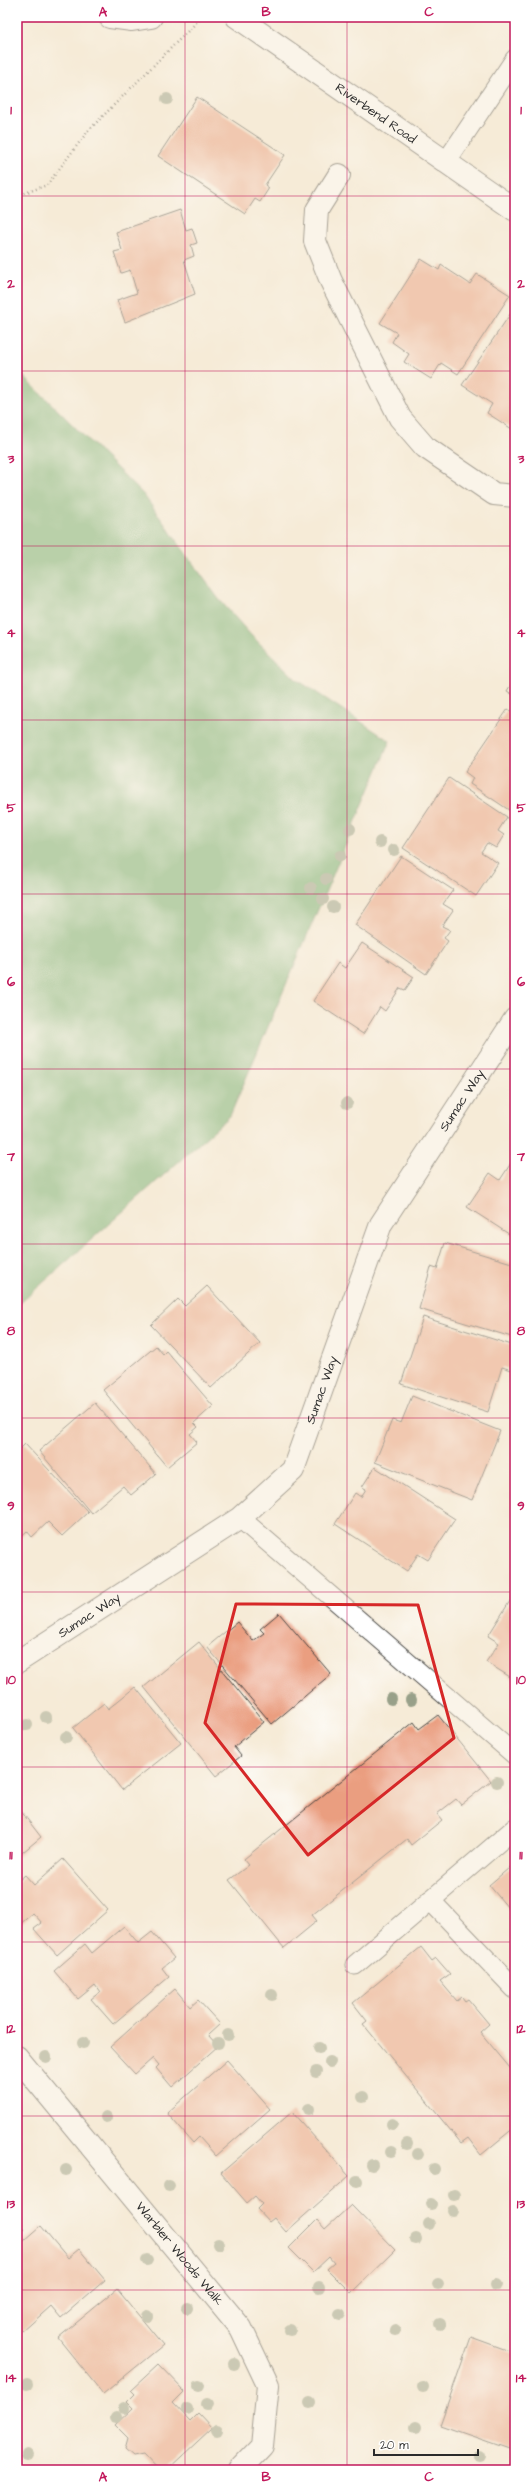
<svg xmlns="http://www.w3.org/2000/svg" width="532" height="2487" viewBox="0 0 532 2487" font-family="'Architects Daughter',sans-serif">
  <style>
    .forest { fill: #6faf71; stroke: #4d6d4e }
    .building { fill: #ea9e80 }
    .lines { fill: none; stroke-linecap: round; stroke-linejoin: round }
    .lane-casing { stroke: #494845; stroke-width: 21 }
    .street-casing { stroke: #494845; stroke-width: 24 }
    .secondary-casing { stroke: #494845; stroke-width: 24 }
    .path { stroke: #494845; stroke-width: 2.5; stroke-dasharray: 1 3; stroke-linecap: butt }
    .lane { stroke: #fff; stroke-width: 19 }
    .street { stroke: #fff; stroke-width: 22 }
    .secondary { stroke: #fff; stroke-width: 22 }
    .tree { fill: #98a089 }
    .marked { fill: none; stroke: #d62828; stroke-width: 3; stroke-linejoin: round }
    .grid { fill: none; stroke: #c2185b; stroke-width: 1; stroke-opacity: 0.55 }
    .labels { text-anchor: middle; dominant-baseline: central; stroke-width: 3; stroke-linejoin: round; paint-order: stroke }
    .street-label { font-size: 13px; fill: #2b2b2b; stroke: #fff }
    .neatline { fill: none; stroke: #c2185b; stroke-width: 1.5 }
    .grid-label { font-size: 13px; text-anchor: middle; font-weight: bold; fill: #c2185b }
  </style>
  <rect width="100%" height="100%" fill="#fff"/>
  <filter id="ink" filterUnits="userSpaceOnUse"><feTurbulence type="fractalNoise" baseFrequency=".025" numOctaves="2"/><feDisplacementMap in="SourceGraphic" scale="8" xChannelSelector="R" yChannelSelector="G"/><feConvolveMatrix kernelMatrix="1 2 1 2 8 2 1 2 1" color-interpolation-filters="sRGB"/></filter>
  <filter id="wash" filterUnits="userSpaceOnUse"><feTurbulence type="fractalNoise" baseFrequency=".012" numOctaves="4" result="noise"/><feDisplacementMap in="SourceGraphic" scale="16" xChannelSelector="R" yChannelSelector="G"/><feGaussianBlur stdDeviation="0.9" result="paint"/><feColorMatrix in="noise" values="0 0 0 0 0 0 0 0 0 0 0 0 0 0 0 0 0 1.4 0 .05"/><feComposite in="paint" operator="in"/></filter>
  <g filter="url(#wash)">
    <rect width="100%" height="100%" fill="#f6ebd7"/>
    <path class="forest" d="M17 370 143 494 218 598 250 634 296 679 390 741 230 1116 17 1306Z"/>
    <g id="blocks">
      <path class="building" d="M197 97 285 155 265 185 269 188 260 202 255 199 245 214 158 156Z
        M180 210 186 230 192 228 197 243 191 245 194 256 184 260 195 294 125 322 117 300 137 293 130 270 121 273 114 252 122 250 116 232Z
        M421 259 439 270 441 265 470 284 477 274 510 295 458 374 441 363 431 379 404 362 409 354 392 342 397 333 380 323Z
        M515 307V426L512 429 487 413 492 404 462 385Z
        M515 678V696L507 691Z
        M508 709 515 714V814L470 784 473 778 465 772Z
        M449 778 507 817 498 831 504 835 496 848 487 843 481 852 498 863 476 896 403 848Z
        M401 856 453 890 443 904 453 910 442 926 450 930 444 938 448 941 426 974 355 925Z
        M362 943 414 977 405 990 400 988 385 1011 380 1007 363 1034 313 1001 338 963 345 968Z
        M515 1157V1238L467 1207 490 1173 500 1180Z
        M445 1243 515 1264V1338L419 1309 431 1267 437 1269Z
        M207 1286 260 1343 211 1388 151 1325 178 1299 185 1306Z
        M423 1317 515 1346V1371L502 1367 488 1412 401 1384Z
        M156 1346 163 1354 166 1351 213 1406 194 1423 198 1427 190 1434 197 1442 167 1467 103 1390Z
        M412 1396 500 1431 472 1500 375 1462 392 1420 401 1423Z
        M95 1403 156 1474 131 1495 123 1486 91 1513 39 1451Z
        M25 1444 88 1512 62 1536 48 1522 32 1537 27 1531 18 1539 17 1537V1452Z
        M375 1467 455 1519 428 1560 418 1554 407 1571 335 1524 355 1493 361 1497 366 1489 362 1487Z
        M515 1593V1680L486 1662 499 1643 488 1636Z
        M279 1613 331 1674 272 1724 207 1647 237 1622 253 1641 264 1633 260 1629Z
        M199 1642 264 1722 234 1747 241 1756 216 1776 144 1687Z
        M135 1687 181 1743 122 1790 73 1728 104 1703 108 1709Z
        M438 1715 491 1781 461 1805 456 1799 437 1814 442 1820 411 1845 407 1839 312 1915 317 1921 284 1948 229 1880 249 1865 244 1859 414 1722 419 1729Z
        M17 1806 41 1837 17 1857Z
        M63 1859 108 1910 57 1955 34 1929 42 1923 33 1913 19 1925 17 1923V1882L25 1875 34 1885Z
        M515 1863V1913L513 1914 489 1885Z
        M124 1926 138 1943 152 1932 174 1958 162 1968 169 1977 113 2024 91 1999 100 1992 95 1985 78 1999 54 1971 85 1944 92 1953Z
        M421 1947 432 1961 436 1958 450 1974 440 1981 457 2001 462 1997 465 2001 468 1999 489 2024 480 2032 515 2074V2127L481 2155 468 2138 461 2143 363 2024 367 2021 353 2003Z
        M175 1989 190 2007 198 2000 220 2024 208 2035 218 2046 172 2087 156 2068 159 2065 153 2058 135 2074 110 2047Z
        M227 2060 270 2109 216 2156 199 2137 193 2143 167 2113Z
        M292 2112 349 2176 286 2232 274 2218 269 2222 257 2209 262 2204 255 2196 247 2203 221 2173Z
        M351 2205 395 2250 351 2293 327 2269 334 2263 329 2257 313 2272 289 2248 317 2220 325 2229Z
        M17 2221 24 2229 17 2235Z
        M41 2226 68 2258 79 2249 105 2280 61 2318 51 2306 22 2332 17 2326V2247Z
        M117 2289 163 2345 103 2394 58 2338Z
        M471 2337 515 2353V2451L440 2425Z
        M159 2364 185 2391 173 2403 190 2421 198 2413 212 2428 167 2470H158L143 2454 133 2456 125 2449 128 2438 115 2425 133 2408 127 2402 135 2394 131 2390Z"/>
    </g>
  </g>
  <g filter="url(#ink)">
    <use href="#blocks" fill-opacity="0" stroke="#494845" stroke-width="1"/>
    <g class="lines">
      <defs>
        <path id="lane" d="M446 162 515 59
          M240 1518 515 1755
          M430 1900 515 1989
          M355 1965 515 1828"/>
        <g id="street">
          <path d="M339 175 317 210 315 241 331 281 400 418 425 447 494 494 515 496"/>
          <path id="s1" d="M17 1662 240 1518 293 1470 381 1224 515 1019"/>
          <path id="s2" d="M17 2057 241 2328 268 2385 262 2446 239 2470"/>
        </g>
        <g id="secondary">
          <path d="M110 17 132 20 151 17"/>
          <path id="s3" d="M237 17 515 210"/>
        </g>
      </defs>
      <use href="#lane" class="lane-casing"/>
      <use href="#street" class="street-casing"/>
      <use href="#secondary" class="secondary-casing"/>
      <path class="path" d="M17 196 47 185 88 131 202 17"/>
      <use href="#lane" class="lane"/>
      <use href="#street" class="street"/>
      <use href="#secondary" class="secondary"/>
    </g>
    <g class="tree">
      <circle cx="167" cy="99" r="6"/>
      <circle cx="350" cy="829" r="6"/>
      <circle cx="380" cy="842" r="6"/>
      <circle cx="394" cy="850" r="6"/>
      <circle cx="340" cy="856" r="6"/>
      <circle cx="326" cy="879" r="6"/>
      <circle cx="311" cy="888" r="6"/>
      <circle cx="323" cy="899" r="6"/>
      <circle cx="333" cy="907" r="6"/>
      <circle cx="347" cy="1103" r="6"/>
      <circle cx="391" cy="1699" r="6"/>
      <circle cx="411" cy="1700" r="6"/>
      <circle cx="46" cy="1717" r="6"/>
      <circle cx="27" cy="1725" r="6"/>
      <circle cx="66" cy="1737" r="6"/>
      <circle cx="497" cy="1782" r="6"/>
      <circle cx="272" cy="1995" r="6"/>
      <circle cx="228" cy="2035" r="6"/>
      <circle cx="83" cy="2043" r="6"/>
      <circle cx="218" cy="2043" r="6"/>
      <circle cx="319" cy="2048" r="6"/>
      <circle cx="46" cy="2057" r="6"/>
      <circle cx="330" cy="2062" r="6"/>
      <circle cx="316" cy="2072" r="6"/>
      <circle cx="363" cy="2097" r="6"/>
      <circle cx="309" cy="2109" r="6"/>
      <circle cx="106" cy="2117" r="6"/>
      <circle cx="392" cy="2124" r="6"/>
      <circle cx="407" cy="2144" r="6"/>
      <circle cx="391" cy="2152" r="6"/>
      <circle cx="418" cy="2154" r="6"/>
      <circle cx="372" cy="2165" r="6"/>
      <circle cx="434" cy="2169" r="6"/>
      <circle cx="66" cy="2170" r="6"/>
      <circle cx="357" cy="2181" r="6"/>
      <circle cx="169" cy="2186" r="6"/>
      <circle cx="454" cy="2195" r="6"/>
      <circle cx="431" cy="2204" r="6"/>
      <circle cx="453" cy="2211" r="6"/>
      <circle cx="429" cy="2224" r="6"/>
      <circle cx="416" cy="2239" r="6"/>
      <circle cx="218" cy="2244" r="6"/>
      <circle cx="147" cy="2260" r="6"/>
      <circle cx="438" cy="2284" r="6"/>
      <circle cx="496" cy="2285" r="6"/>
      <circle cx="319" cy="2287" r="6"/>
      <circle cx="187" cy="2308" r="6"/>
      <circle cx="340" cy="2314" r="6"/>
      <circle cx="147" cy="2316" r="6"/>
      <circle cx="440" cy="2324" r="6"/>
      <circle cx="290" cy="2330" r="6"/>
      <circle cx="395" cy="2330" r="6"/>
      <circle cx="234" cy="2364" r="6"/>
      <circle cx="27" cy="2384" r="6"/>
      <circle cx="199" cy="2386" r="6"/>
      <circle cx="423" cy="2387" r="6"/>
      <circle cx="310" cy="2403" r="6"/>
      <circle cx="207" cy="2404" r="6"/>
      <circle cx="124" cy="2408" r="6"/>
      <circle cx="187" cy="2409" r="6"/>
      <circle cx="116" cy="2417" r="6"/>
      <circle cx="416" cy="2427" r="6"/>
      <circle cx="217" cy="2430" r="6"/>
      <circle cx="27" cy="2455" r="6"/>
      <circle cx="479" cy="2455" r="6"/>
    </g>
  </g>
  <path d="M0 0H532V2487H0ZM236 1604 418 1605 454 1738 308 1855 205 1723Z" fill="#f6ebd7" fill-opacity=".55" fill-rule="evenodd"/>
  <path class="marked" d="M236 1604 418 1605 454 1738 308 1855 205 1723Z"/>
  <path class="grid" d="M185 17V2470M347 17V2470M17 196H515M17 371H515M17 546H515M17 720H515M17 894H515M17 1069H515M17 1244H515M17 1418H515M17 1592H515M17 1767H515M17 1942H515M17 2116H515M17 2290H515"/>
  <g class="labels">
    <g class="street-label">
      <text stroke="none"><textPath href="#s3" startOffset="169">Riverbend Road</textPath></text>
      <text stroke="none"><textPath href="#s1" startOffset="746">Sumac Way</textPath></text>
      <text stroke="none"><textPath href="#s1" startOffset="422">Sumac Way</textPath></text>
      <text stroke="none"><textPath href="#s1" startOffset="86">Sumac Way</textPath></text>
      <text stroke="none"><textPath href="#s2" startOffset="255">Warbler Woods Walk</textPath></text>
    </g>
  </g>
  <rect width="532" height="2487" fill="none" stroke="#fff" stroke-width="44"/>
  <path d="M374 2449v6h104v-6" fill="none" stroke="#2b2b2b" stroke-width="2"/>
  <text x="380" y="2449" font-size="12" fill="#2b2b2b" stroke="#ffffff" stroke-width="3" paint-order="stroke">20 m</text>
  <rect x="22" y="22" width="488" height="2443" class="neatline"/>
  <g class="grid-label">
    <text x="103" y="16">A</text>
    <text x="266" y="16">B</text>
    <text x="429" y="16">C</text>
    <text x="11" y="114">1</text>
    <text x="521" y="114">1</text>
    <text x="11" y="288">2</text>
    <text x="521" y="288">2</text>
    <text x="11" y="463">3</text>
    <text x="521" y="463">3</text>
    <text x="11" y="637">4</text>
    <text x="521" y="637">4</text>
    <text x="11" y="812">5</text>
    <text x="521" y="812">5</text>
    <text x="11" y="986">6</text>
    <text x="521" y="986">6</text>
    <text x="11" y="1161">7</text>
    <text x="521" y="1161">7</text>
    <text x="11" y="1335">8</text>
    <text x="521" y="1335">8</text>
    <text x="11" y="1510">9</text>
    <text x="521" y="1510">9</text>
    <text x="11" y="1684">10</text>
    <text x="521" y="1684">10</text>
    <text x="11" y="1859">11</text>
    <text x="521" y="1859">11</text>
    <text x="11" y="2033">12</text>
    <text x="521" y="2033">12</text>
    <text x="11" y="2208">13</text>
    <text x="521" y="2208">13</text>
    <text x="11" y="2382">14</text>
    <text x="521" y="2382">14</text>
    <text x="103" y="2481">A</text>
    <text x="266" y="2481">B</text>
    <text x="429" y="2481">C</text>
  </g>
</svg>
